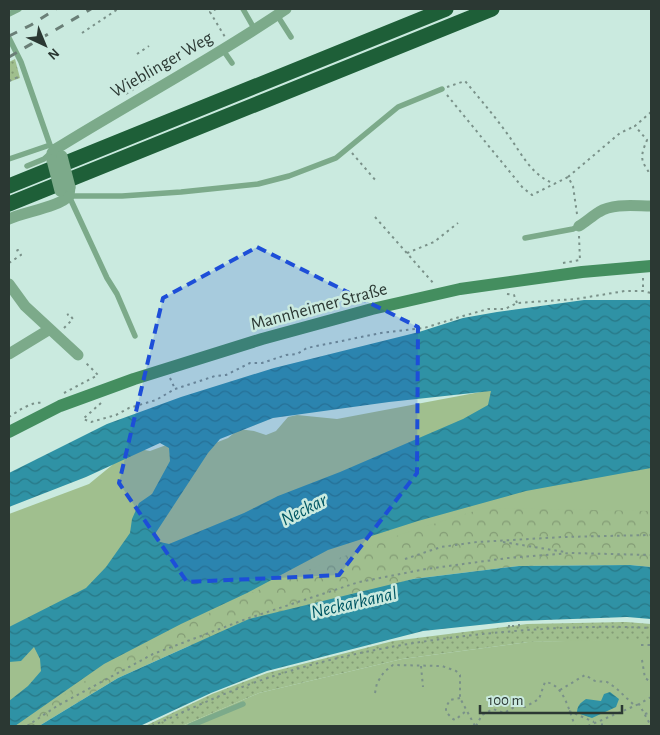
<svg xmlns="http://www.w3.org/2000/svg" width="660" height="735" viewBox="0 0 660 735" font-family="'Alegreya Sans',sans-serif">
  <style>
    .grass { fill: url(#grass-dots) }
    .forest { fill: url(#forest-crowns) }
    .park { fill: #a0bf8e }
    .water { fill: url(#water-waves); fill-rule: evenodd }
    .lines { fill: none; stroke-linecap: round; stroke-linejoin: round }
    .path { stroke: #7a9189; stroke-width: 2; stroke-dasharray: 2.5 4; stroke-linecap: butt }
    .lane { stroke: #7caa8a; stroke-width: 5.5 }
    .street { stroke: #7caa8a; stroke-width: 11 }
    .secondary { stroke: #448e5f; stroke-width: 12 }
    .highway { stroke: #1e5f38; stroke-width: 15 }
    .rail { stroke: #6a7f77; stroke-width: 3; stroke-dasharray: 9 9; stroke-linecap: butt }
    .street-bridge { stroke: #7caa8a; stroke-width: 11 }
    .marked { fill: #1d4ed8; fill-opacity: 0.2; stroke: #1d4ed8; stroke-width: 4; stroke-dasharray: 10 6; stroke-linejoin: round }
    .labels { text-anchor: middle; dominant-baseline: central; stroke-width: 5; stroke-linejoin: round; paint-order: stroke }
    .street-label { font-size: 18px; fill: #2b3833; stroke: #caeadf }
    .water-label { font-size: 19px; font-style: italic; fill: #005764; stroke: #caeadf }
  </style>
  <defs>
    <pattern id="grass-dots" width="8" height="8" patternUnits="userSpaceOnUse" patternTransform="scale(1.25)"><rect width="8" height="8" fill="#a0bf8e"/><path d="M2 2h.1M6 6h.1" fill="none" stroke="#839c75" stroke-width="1.8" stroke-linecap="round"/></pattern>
    <pattern id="forest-crowns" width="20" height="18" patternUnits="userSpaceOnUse" patternTransform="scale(1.25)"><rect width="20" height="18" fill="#a0bf8e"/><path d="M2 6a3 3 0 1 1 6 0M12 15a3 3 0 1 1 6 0" fill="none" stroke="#839c75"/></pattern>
    <pattern id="water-waves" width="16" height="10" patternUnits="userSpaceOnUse" patternTransform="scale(1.25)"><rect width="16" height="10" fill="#2f92a5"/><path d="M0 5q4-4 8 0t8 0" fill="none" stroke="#287887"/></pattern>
  </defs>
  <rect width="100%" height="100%" fill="#caeadf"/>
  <path class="grass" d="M15 59 20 78 9 82V62Z
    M626 622 651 624V640L528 642 402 659 259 693 182 726H145L212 694 267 673 393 641 527 624Z"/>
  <path class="forest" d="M651 468V567L630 565 519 566 413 579 189 646 118 678 39 726H15L104 664 247 593 418 521Z"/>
  <path class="park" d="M651 382V511L484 508 402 534 271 584 186 624 85 681 16 726H9V514L89 484 111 466 121 456 139 449 150 451 169 444 177 458 228 438 239 429 254 431 266 435 276 431 288 417 297 415 337 419 491 390Z
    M640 639 651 640V726H182L259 693 402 659 528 642Z"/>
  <path class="water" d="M584 300H651V468L526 491 418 521 328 550 247 593 181 624 104 664 15 726H9V701L28 686 41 671 40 659 34 647 21 661 9 662V627L86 588 106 567 130 533 132 519 139 503 152 494 170 461 169 448 160 443 86 477 9 507V473L107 424 181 397 274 368 419 332 463 318 497 312ZM491 391 488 405 463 419 340 472 278 496 244 513 169 544 160 542 155 534 208 453 220 439 273 418 389 402Z
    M630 565 651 567V619L627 617 518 621 423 631 267 671 211 693 140 726H39L118 678 249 619 413 579 519 566Z
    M610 692 619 699 616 707 592 718 577 713C577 706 580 703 586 699L601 701 604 694Z"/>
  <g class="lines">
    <path class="path" d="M216 9 210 12 225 37
      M82 33 118 9
      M137 54 149 46
      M9 81 18 77
      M447 87 465 81C479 98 493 114 506 132 521 152 530 175 555 184
      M126 94 164 70
      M447 95 523 188 532 195 568 177 573 186 577 214
      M651 112 635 126 647 140C640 157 640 160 651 175
      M352 153 377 182
      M568 177 620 133 635 126
      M375 217 435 285
      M579 236 580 261
      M407 253 434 242 458 223
      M9 263 21 255 18 250 16 251
      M563 263 580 260
      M643 278V291
      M507 294 514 295 517 303
      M64 328 73 319 69 314 67 315
      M170 378 175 389
      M64 393 98 375 84 361
      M101 403 83 419 91 422 116 415 129 408 156 400 175 389 215 376 226 375 250 363H262L286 355 297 354 307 348 381 333 424 328 463 316 488 309H505L517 303 576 299 625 291H643L651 293
      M9 417C18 411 32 401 43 403
      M503 542 565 552
      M405 559 441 547 477 542 563 537 651 535
      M519 624V627
      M509 625V631
      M513 625V627
      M641 645H651
      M642 660 645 678 651 682
      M421 666 423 687
      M560 690 585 675 595 681 607 682 616 688 635 706
      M375 693 377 683 384 672 393 665 442 666 456 671 460 675V698L475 726
      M651 697 639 704 651 726
      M460 698 450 700 446 707V712L453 719 455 720 466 711
      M569 711 594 722
      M645 714 651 712
      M27 726 57 706 153 654 246 619 359 582 426 569 508 558 570 553 651 555
      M152 726C186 711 221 694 256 682 333 655 412 641 493 633 545 628 599 625 651 628
      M476 726 482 715 493 709 504 713 518 705 525 707 539 699 545 682C564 684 569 711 575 726
      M588 726 639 704
      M602 726V720"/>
    <path class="lane" d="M243 9 255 30
      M9 14 19 9
      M277 15 291 37
      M9 38 21 62 50 145 54 150 44 159 27 166
      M223 50 232 63
      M9 159 50 145
      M525 238 573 229 579 226
      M135 336 117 294 107 278 69 196H122L181 192 258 184 289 176 336 158 398 107 442 89
      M190 726 243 704"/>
    <path class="street" d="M52 160V153L54 150C131 102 211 60 286 9
      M9 219C24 212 59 207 69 196L70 187
      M579 226C586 222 592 216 599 212 613 203 635 206 651 206
      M9 284 25 306 78 355
      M9 354 50 329"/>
    <path class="secondary" d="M9 432 60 406 134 379 262 339 372 309 460 289 582 272 651 266"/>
    <path class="highway" d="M9 186 446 9
      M9 204 492 9"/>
    <path class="rail" d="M9 36 31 25 56 9
      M9 57 91 9"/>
    <path class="street-bridge" d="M62 156 70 187
      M52 160 60 191"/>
  </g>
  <path class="marked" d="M257 247 418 327 417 473 339 575 187 582 119 483 163 298Z"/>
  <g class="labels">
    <g class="street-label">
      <text transform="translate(162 65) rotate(-30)">Wieblinger Weg</text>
      <text transform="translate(319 307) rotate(-15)">Mannheimer Straße</text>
    </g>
    <g class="water-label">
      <text transform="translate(304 510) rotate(-27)">Neckar</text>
      <text transform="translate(354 603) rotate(-13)">Neckarkanal</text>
    </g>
  </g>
  <rect width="660" height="735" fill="none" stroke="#2b3833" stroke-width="20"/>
  <g transform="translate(45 45) rotate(136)" stroke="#caeadf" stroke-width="4" paint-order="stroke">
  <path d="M0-4L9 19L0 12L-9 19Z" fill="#2b3833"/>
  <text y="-8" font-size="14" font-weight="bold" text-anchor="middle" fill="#2b3833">N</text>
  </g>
  <path d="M480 705v8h142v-8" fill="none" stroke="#2b3833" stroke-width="2.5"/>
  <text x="488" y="705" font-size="15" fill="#2b3833" stroke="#caeadf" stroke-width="4" paint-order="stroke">100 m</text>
</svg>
